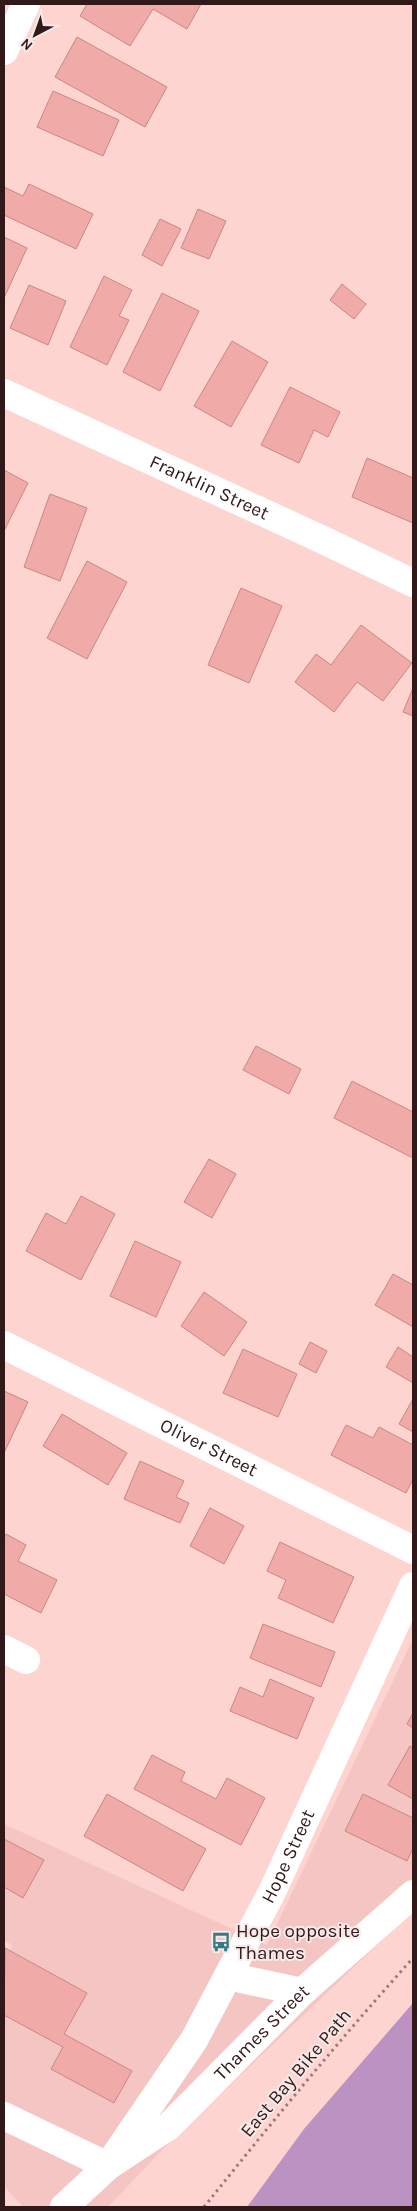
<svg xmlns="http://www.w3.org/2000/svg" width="417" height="2211" viewBox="0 0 417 2211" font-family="Karla,sans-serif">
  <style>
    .built { fill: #f4c5c3 }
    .water { fill: #bb92c1 }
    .pier { fill: #fed4d1 }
    .building { fill: #f0aba8; stroke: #c78784 }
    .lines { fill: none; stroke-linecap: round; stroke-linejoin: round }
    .path { stroke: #9a7977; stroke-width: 3; stroke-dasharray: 2.5 4; stroke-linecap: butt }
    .minor { stroke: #fff; stroke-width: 28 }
    .tertiary { stroke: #fff; stroke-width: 28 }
    .primary { stroke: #fff; stroke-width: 28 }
    .labels { text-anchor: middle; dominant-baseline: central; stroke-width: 4; stroke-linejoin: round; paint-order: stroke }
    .street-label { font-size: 19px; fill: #321919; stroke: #f7e9e8 }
    .poi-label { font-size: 19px; fill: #321919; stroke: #f7e9e8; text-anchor: start }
  </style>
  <rect width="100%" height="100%" fill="#fed4d1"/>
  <path class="built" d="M413 1639V1911L165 2147 108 2207H23L4 2186V1961L12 1945 4 1940V1824L267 1945Z"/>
  <path class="water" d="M413 1981V2207H225Z"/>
  <path class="pier" d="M413 1978V2003L304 2129 247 2207H223L344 2056Z"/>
  <path class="building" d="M87 4H201L187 29 153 9 130 46 80 16Z
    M77 37 167 87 145 127 55 77Z
    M53 91 119 120 103 156 37 127Z
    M29 184 93 214 76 249 4 215V187L23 196Z
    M198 209 226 221 209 259 181 248Z
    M160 219 181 229 162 266 142 255Z
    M4 237 27 248 4 298Z
    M104 276 132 290 119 316 129 320 107 365 70 347Z
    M342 284 366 304 354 319 330 300Z
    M29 285 66 301 48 345 10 328Z
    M162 293 199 311 160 391 123 372Z
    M232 341 268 362 231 427 194 406Z
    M290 387 340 412 328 437 314 430 299 463 261 445Z
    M367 458 413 478V523L352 497Z
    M4 470 28 483 4 531Z
    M50 494 87 508 60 581 24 567Z
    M87 561 127 582 87 659 47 638Z
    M241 588 282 606 249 683 208 665Z
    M361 625 412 663 383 701 357 682 334 712 295 682 316 654 331 665Z
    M413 688V716L403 712Z
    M256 1046 301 1069 289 1094 243 1070Z
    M352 1081 413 1112V1158L334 1118Z
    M209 1159 236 1174 212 1218 184 1202Z
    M81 1196 115 1214 81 1280 26 1251 46 1213 66 1224Z
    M135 1241 181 1262 156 1317 110 1296Z
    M393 1274 413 1285V1327L375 1305Z
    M204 1292 247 1322 224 1356 181 1326Z
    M310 1342 327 1351 316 1373 299 1364Z
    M398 1347 413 1357V1383L386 1367Z
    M243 1349 297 1374 278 1417 223 1393Z
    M4 1391 28 1402 4 1453Z
    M413 1399V1432L399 1424Z
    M62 1414 127 1453 108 1485 43 1446Z
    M346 1425 373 1438 379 1427 413 1445V1479L406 1493 331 1455Z
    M140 1461 184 1481 176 1497 189 1503 180 1523 124 1499Z
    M210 1508 244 1526 224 1564 190 1546Z
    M6 1534 26 1545 18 1561 57 1580 41 1613 4 1594V1538Z
    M280 1542 354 1577 333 1623 278 1598 286 1580 267 1571Z
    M263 1624 335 1652 321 1687 250 1658Z
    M270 1679 314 1698 297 1739 230 1711 240 1687 263 1697Z
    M413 1713V1728L407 1724Z
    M410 1746 413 1748V1799L388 1785Z
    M152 1755 185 1772 181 1781 216 1799 227 1778 265 1798 241 1845 134 1789Z
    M107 1794 206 1849 183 1891 84 1836Z
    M363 1794 413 1818V1848L407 1861 345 1831Z
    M4 1839 44 1860 23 1898 4 1887Z
    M5 1948 87 1993 64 2034 132 2071 114 2103 51 2069 63 2047 4 2015Z"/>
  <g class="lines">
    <path class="path" d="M204 2207C272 2122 340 2039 413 1958"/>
    <g class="minor">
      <path id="s1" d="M4 1345 413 1550"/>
      <path d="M4 1649 26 1660"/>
    </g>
    <g class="tertiary">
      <path d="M4 51 26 4"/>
      <path id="s2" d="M4 393 323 540 413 583"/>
      <path d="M228 1976 302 1992"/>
      <path id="s3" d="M4 2116 108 2166 169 2126 302 1992 413 1894"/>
    </g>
    <path class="primary" id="s4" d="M64 2207 108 2166 194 2040 272 1892 413 1586"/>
  </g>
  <defs>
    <symbol id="bus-bare" viewBox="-9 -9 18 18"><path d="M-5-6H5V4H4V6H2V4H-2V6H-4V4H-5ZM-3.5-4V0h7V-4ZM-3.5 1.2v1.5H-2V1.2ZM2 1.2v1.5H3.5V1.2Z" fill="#347c82" stroke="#f7e9e8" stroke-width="2.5" paint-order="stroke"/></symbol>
  </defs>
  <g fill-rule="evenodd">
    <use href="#bus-bare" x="207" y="1928" width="28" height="28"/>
  </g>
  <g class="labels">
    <g class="street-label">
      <text stroke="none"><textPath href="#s2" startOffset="226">Franklin Street</textPath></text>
      <text stroke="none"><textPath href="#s1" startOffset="229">Oliver Street</textPath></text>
      <text stroke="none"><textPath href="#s4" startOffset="419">Hope Street</textPath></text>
      <text stroke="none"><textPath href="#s3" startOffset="320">Thames Street</textPath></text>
      <text transform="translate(296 2073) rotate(-50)">East Bay Bike Path</text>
    </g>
    <g class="poi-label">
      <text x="236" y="1931">Hope opposite<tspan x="236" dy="22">Thames</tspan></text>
    </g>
  </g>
  <rect width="417" height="2211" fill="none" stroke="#321919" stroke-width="10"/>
  <g transform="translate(35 35) rotate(221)" stroke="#f7e9e8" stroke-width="4" paint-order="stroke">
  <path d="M0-4L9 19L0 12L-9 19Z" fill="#321919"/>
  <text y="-8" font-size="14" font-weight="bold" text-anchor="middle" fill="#321919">N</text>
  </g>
</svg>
